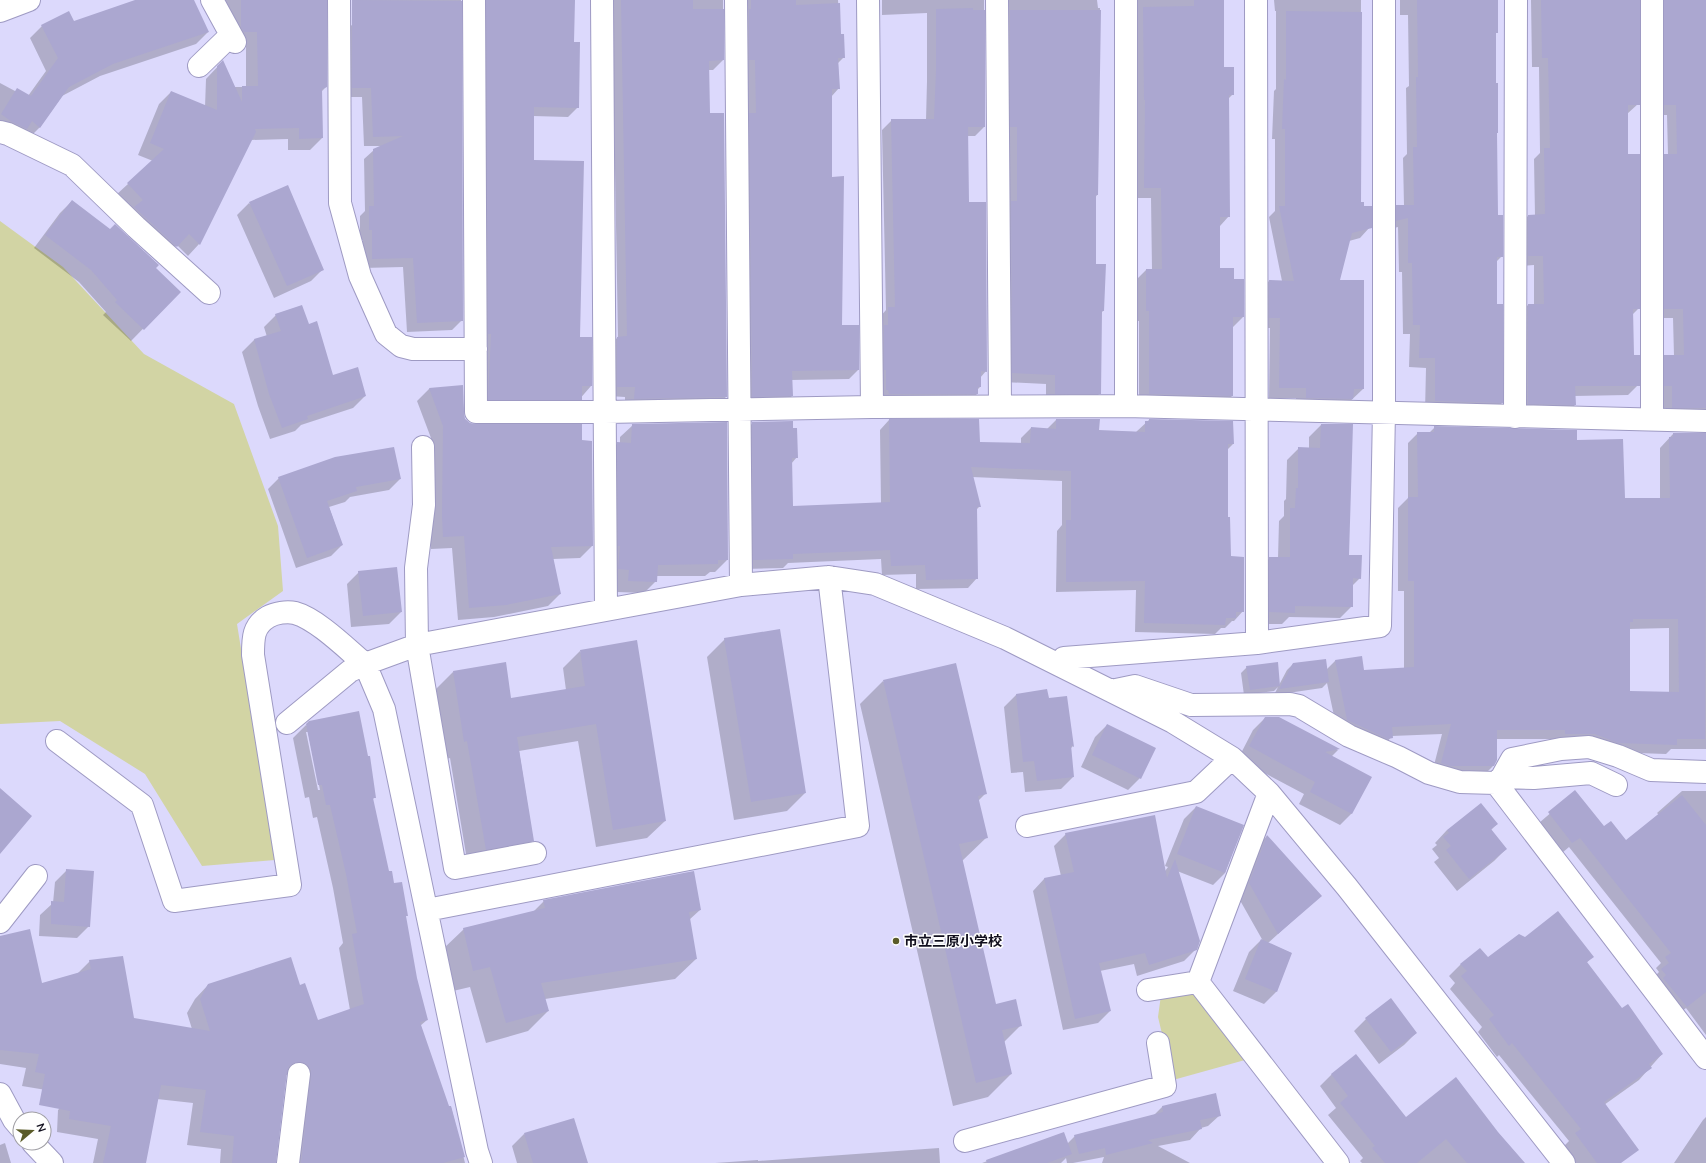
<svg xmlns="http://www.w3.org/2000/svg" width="1706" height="1163" viewBox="0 0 1706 1163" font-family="Mulish,'Noto Sans JP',sans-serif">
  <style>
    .green { fill: #d2d4a4 }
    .shadow { fill: #0003; fill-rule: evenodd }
    .building { fill: #aba7d0; fill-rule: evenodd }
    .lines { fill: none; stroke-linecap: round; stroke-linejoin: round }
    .street-casing { stroke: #9e9ac3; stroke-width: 24 }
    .street { stroke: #fff; stroke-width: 22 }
    .poi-dot { fill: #5a5b28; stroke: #fefefe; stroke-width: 1.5 }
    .labels { text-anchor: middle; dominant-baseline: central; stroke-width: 3; stroke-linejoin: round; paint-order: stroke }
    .poi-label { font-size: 14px; font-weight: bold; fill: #110f1e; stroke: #fefefe; text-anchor: start }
  </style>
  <rect width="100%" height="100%" fill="#dcd9fc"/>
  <path class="green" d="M0 221 63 267 144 354 234 404 278 526 283 591 237 624 275 860 202 866 145 774 60 721 0 724Z
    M1195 989 1245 1060 1173 1080 1158 1017 1161 995Z"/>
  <path class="shadow" d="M160 0H193L208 32 196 44 100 76 62 96 40 127 28 139 0 134V83L15 91 28 96 46 71 30 38 42 26 73 22Z
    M221 0H324L326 87 321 92 322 138 310 150H288V139L251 140 199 244 188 256 177 245 164 258 116 195 153 161 138 155 159 104 171 92 205 107 206 79 222 62 234 87H246V43L232 44Z
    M353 0H461L462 320 452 330 407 332 403 267 363 268V240H360V216L365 211 364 159 374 150 383 146H364L362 97H343L342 34 353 24Z
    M472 0H574L573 43 578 107 568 117 533 116V161L579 338H591V386L571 409H479Z
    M612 0H723V60L713 70H709V114L726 397 716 406 625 408V397L608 396V347L618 337Z
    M734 0H838L840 35 844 57 838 63 839 88 831 97V178L841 326 858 370 849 379 791 380 792 396 782 405 743 406Z
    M882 0H984V127L975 136H967L968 203 986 371 980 378V387L977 390V394L968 403 879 404V318L886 310 882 130 892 120H926L927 81V13L882 15Z
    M995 0H1097L1098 8H1100L1097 195 1095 198V265L1103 311 1101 313 1100 393 1090 403H1046V384L1003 382Z
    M1137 0H1223V68L1233 94 1228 99 1229 216 1220 226 1219 269 1233 280 1243 317 1232 328V396L1222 406 1139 404V321H1136V280L1146 270H1152L1151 198H1134L1133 18 1138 14Z
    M1274 0H1361L1360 203 1364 207 1370 227 1360 238 1349 241 1339 281 1363 389 1342 409 1296 408V398H1269L1270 328H1259V291L1269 281H1282L1269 217 1275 211V139H1272L1274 91 1276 89V11H1275Z
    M1400 0H1497V32L1495 34 1497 133 1496 134 1497 216 1502 256 1496 262V305L1502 403 1492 413 1425 411 1426 368 1409 367 1410 334H1403L1402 272H1399L1398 227 1387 230V216L1397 206H1404L1403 158 1407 154 1406 88 1409 86 1408 15H1400Z
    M1531 0H1638V104L1627 114V155L1638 309 1632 315 1633 356 1638 385 1628 395 1574 396 1575 405 1565 415 1518 414V315L1528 305H1534V265L1518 266V226L1528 216H1535L1534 159 1540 153 1539 67H1532Z
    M1649 0H1706V424L1663 417 1655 366 1665 356H1674L1673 318H1655V165L1665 155H1668L1667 115H1655Z
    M72 201 155 268 179 292 131 341 103 315 106 312 79 282 34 248 60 213Z
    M249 203 323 269 311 281 274 298 237 215Z
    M276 315 308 325 332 377 365 396 353 408 301 425 295 431 270 439 258 406 242 352 254 340 267 337 264 327Z
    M462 386 464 418 592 546 580 558 553 559 560 594 548 606 494 617 458 620 452 548 431 549 430 529 431 438 417 401 429 389Z
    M889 420 979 443 1021 444V438L1031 428 1047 429 1056 420 1098 431 1136 432 1149 420 1233 444 1227 450V518L1230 557 1243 611 1234 621H1232L1225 628H1221L1215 634 1135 632 1136 590 1056 592 1057 531 1062 525V481L972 477 979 507 976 510 977 578 968 588 916 589V574L882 575 881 559 788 563 783 568 744 569 743 432 753 423 797 457 791 464 792 507 881 504 880 430Z
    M633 425 727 560 715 572H710L705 576H656V581L644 593 617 592V582L607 581 606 455 618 443H620V437Z
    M1321 425H1352L1348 556 1360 578 1352 586V606L1340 618 1289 617 1282 624H1258V570L1270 558H1278L1279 521 1284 516V501L1286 499 1287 460 1299 448H1309V437Z
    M1435 427 1576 441 1624 499H1660V448L1673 434H1706V749H1671L1666 754 1607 752 1556 739H1496L1493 766 1483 776 1432 773 1442 734 1392 736 1382 748 1337 730 1327 683 1322 688 1274 695 1278 687 1274 691 1244 695 1241 673 1247 667 1279 685 1287 670 1293 664 1326 670 1335 661 1361 657 1363 671 1404 669V591H1398V508L1408 498V443L1418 433H1429ZM1669 628V693L1629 692V629Z
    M279 478 400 479 389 490 350 497 345 502 329 507 342 545 331 556 296 568 268 489Z
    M359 572 401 612 389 624 351 627 347 584Z
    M725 639 805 793 787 811 734 820 707 657Z
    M580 651 665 821 647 838 596 847 578 741 519 751 533 840 516 858 468 866 450 758 447 759 436 689 453 672 510 699 566 690 563 668Z
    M883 681 985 794 978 801 987 837 962 861 995 1005 1021 1025 1004 1042 1011 1074 988 1097 953 1106 860 704Z
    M1016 695 1048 700 1073 746 1070 749 1073 777 1061 789 1025 792 1023 772 1011 773 1004 707Z
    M1265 718H1278L1338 750 1331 757 1352 813 1340 825 1299 804 1304 794 1238 759 1253 730Z
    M306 725 375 797 372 800 388 872 407 915 405 917 416 978 427 1020 420 1026 448 1108 451 1107 465 1163H289L293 1077 287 1075H285L275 1163H220L221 1149 187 1145 193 1103 157 1099 145 1163H93L98 1139 57 1132 58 1110 71 1097 76 1095 22 1086 26 1068 0 1064V937L42 984 77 974 90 961 134 1019 192 1029 187 1013 195 999 208 985 299 986 317 1021 350 1010 339 948 343 943 333 888 317 817 313 818 309 797 305 798 293 738ZM306 732H308L320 790H318Z
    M1107 725 1140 778 1128 790 1081 767 1095 737Z
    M1682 791H1706V1035L1686 1008 1676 1016 1652 979 1659 972 1656 968 1661 963 1569 847 1562 853 1539 823 1575 792 1604 828 1626 841 1659 815 1657 813Z
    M1196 807 1242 826 1225 873 1213 885 1177 871 1196 949 1184 961 1137 976 1134 964 1100 971 1110 1011 1098 1023 1063 1030 1033 891 1044 879 1061 876 1054 846 1066 834 1165 871 1168 867 1165 866 1184 819Z
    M1497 824 1491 830 1506 849 1494 861 1457 891 1434 862 1439 858 1432 849 1437 845 1435 843 1447 830Z
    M1267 836 1320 896 1268 943 1291 953 1276 992 1264 1004 1233 991 1249 952 1261 940 1263 941 1237 895 1255 848Z
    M67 870 89 926 77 938 39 936 40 915 53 903 55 882Z
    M544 901 700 910 689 920 696 959 675 979 545 999 548 1011 528 1031 486 1043 470 987 453 991 443 949 464 929 533 912Z
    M1592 957 1586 963 1622 1010 1662 1054 1639 1080 1604 1105 1621 1163H1576L1564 1146 1569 1141 1499 1055 1497 1057 1478 1032 1482 1027 1450 989 1455 983 1449 976 1461 964 1488 959Z
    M1366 1019 1416 1033 1404 1045 1379 1064 1354 1031Z
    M1332 1074 1406 1118 1497 1132 1524 1163H1362L1360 1161 1363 1158 1328 1115 1336 1108 1320 1086Z
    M1163 1106 1220 1115 1208 1126 1201 1128 1190 1140 1158 1146 1190 1163H1102L1104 1157 1073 1163H1067L1066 1158 1061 1163H982L1063 1133 1067 1144 1075 1136 1154 1115Z
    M1706 1117V1163H1674L1703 1120Z
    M524 1134 587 1163H517L512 1146Z
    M5 1143 11 1163H0V1145Z
    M939 1148 940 1163H715L758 1160V1161Z"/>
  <path class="building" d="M135 0H194L209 32 113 64 69 87 40 128 32 121 27 129 12 122 1 114 17 88 31 96 58 58 41 25 69 11 74 21Z
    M241 0H327V87L322 89 323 138 299 139V128L255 129 256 132 200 245 189 234 177 247 134 207 143 200 127 183 164 149 150 143 171 91 217 110V66L223 60 242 102V86H258L257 32H244L241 27Z
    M352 0 462 1 463 321 417 323 413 258 372 259V230H369V206H374L373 149 403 136 373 137 371 88H352Z
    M486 0H575L574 42H580L579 108 534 107V160L584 161 580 337H592V386H582V400H488L491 334H488V332Z
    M621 0H693V9H724V60L709 61 710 113H724L727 397 634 399 635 387H617V337L627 336Z
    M751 0H796V5L840 3 841 34H844L845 58H838L840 89H832V177L844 176 842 325H859V370L792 371 793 396 752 397 749 113H756L755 60H749V9H751Z
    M1194 0H1224V67H1234V95H1229L1230 217H1220V268H1234V279H1244V317H1233V396L1149 394V311H1146V269H1162L1161 188H1144L1145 100H1144L1143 7 1194 6Z
    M1417 0H1498V33H1496V83H1498V133H1497L1498 215H1503V257H1497V304H1503V403L1435 401V358H1419L1420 325H1413L1412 263H1408V218L1396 221V205H1414L1413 147H1417L1416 77H1418Z
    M1541 0H1640V105H1628V154H1640V309H1633L1634 355H1640V386H1575L1576 405 1528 404V304H1544L1543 256H1528V215L1545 214 1544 148H1550L1548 58H1542Z
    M1664 0H1706V408H1672V386H1664V355H1684L1683 309H1664V154H1677L1676 105H1664Z
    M973 8V10H985V127H968L969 202H986L987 372 981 371V387H978V394H889L888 390H886V370H884V325H888V307H895L891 119H934L936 71V9Z
    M1010 10H1101L1098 195H1096V264H1106L1104 311H1102L1101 394H1055V375L1012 373 1011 201H1017V127H1010Z
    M1286 11 1362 12 1361 202H1364V206H1372V228L1352 233 1340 280H1364V389H1354L1353 399 1306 398V388H1279L1280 318H1269V280L1294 281 1279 206H1285V129H1282L1284 79 1286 80Z
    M288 185 324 270 287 286 249 202Z
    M72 200 110 229 115 224 159 265 156 268 181 292 144 330 115 302 117 300 91 270 45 235Z
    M302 305 309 324 317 321 333 375 358 367 366 396 307 416 308 419 282 428 269 394 254 339 281 331 275 314Z
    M463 385 464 412 465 419 470 423 476 424H582V440L592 441 593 546 551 547 561 594 506 605 469 608 464 536 443 537 442 516 443 426 429 388Z
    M889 419H979L980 442 1030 443 1031 427 1056 429V419H1100L1099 430 1145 432V421H1149V419L1233 421 1234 444H1228V517H1230L1231 556 1244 557V612H1236V618H1226L1225 625 1144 623 1145 581 1066 582V520H1071V471L971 467 981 507H977L978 579 926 580 925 565 891 566 890 550 793 554V559L753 560 752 422 793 421V428H797L798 458H792L793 506 890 502Z
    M727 422 728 560H718V564L658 565 657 582 628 581 629 570 618 569 620 546H618L617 442 631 443 632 424Z
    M1321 424H1353L1349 555H1362L1361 579 1353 578V607L1295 606V613L1269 612V557H1290V508H1295L1296 488H1298V447L1320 448Z
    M1434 426 1577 430V440L1623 439 1625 498H1670L1669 437H1673V433H1706L1705 739H1677V745L1618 743 1595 734H1565V730H1497V760L1494 766H1451L1441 763 1451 724 1392 727 1393 738 1388 739 1347 720 1335 660 1362 656 1364 670 1414 667V581H1408V497H1418L1417 432H1434ZM1633 619H1678L1679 692 1630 691V622H1633Z
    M394 447 401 479 356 487 357 491 327 501 343 545 307 558 278 477 335 457Z
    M397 567 402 612 363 616 358 571Z
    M780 629 806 793 751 802 724 638Z
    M637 640 666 821 613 830 596 724 517 737 534 841 486 850 467 741 464 742 453 671 506 662 511 698 585 686 580 650Z
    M1326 659 1329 682 1279 689 1293 663Z
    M1278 662 1280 686 1250 690 1246 666Z
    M956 663 987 794 978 796 988 838 959 844 996 1004 1016 999 1022 1026 1002 1030 1012 1074 976 1083 883 680Z
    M1047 689 1049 698 1067 696 1074 747 1071 745 1074 777 1037 781 1034 761 1023 762 1016 694Z
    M359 711 368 756H370L376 798H373L389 871H392L394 883 402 882 408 916H406L417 978 428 1020 420 1022 449 1106H451L465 1157 443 1163H301L311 1076V1070L307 1064 300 1062 294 1063 289 1066 287 1072 276 1163H232L234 1136 200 1132 206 1090 161 1085 146 1163H103L111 1126 69 1119 70 1111 39 1105 45 1074 35 1072 39 1054 0 1050V936L30 929 42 983 91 969 89 960 123 956 134 1018 210 1031 200 999 208 984 291 957 300 985 305 983 318 1020 364 1004 352 934 357 933 346 874 330 805H326L322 785H318L306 724 309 721Z
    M1265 717H1279L1340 749 1325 752 1372 777 1352 814 1310 792 1315 782 1249 746Z
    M1107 724 1156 748 1141 779 1092 755Z
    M0 788 32 816 0 854Z
    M1575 790 1604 826 1611 821 1626 840 1682 795 1706 825V992L1687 1007 1663 978 1666 975 1661 969 1669 963 1665 957 1671 953 1580 838 1572 843 1548 812Z
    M1481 803 1498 824 1491 829 1507 849 1469 879 1446 850 1451 846 1443 837 1449 833 1447 830Z
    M1196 806 1244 825 1225 873 1177 854Z
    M1155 815 1167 878 1175 859 1200 941 1197 950 1149 965 1145 953 1099 963 1111 1011 1075 1019 1044 878 1074 872 1065 833Z
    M1267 835 1322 896 1278 934 1249 883Z
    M66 869 94 871 90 927 51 924V901L64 902Z
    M694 871 701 910 689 912 697 959 541 983 549 1011 506 1023 490 967 473 971 463 928 545 908 543 900Z
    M1558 911 1594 957 1587 962 1622 1008 1628 1004 1663 1054 1649 1064 1652 1068 1604 1102 1639 1150 1621 1163H1597L1575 1133 1581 1129 1512 1043 1509 1046 1489 1019 1494 1015 1461 976 1467 971 1460 964 1480 948 1488 957 1519 934 1525 937Z
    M1261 939 1292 953 1277 992 1245 979Z
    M1391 998 1417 1033 1391 1052 1365 1018Z
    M1356 1054 1406 1117 1456 1077 1498 1132 1525 1163H1467L1446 1139 1417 1163H1385L1372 1148 1375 1146 1340 1103 1348 1096 1331 1074Z
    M1216 1093 1221 1116 1200 1120 1202 1129 1148 1140 1153 1143 1106 1155 1105 1148 1079 1154 1074 1135 1163 1112 1162 1106Z
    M574 1118 588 1163H533L524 1133Z
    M1064 1132 1072 1154 1047 1163H987L986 1160Z"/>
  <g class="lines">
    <defs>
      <path id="street" d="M212 0 235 42
        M339 0 340 203 360 276 386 334 401 346 413 349H476
        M474 0 476 412H606L872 407 1126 406 1706 421
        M602 0 606 609
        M736 0 741 585
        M868 0 872 407
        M997 0 1000 406
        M1256 0 1257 643
        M1652 0V418
        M0 11 29 0
        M199 66 231 35
        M0 132 8 134 72 165 136 227 209 293
        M1126 406V0
        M1515 417 1516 0
        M423 447 424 505 416 568 417 645 455 868 535 853
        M1061 666 1064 658 1257 643 1380 626 1384 411V0
        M1111 691 1135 686 1191 705 1290 704 1299 706 1349 736 1398 757 1429 773 1460 782 1496 783 1502 777 1512 759 1561 749 1589 747 1618 756 1651 770 1706 772
        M57 741 142 805 174 901 290 885 253 655C253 638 253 626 268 617 275 613 287 611 295 613 317 619 347 649 365 664L350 671 287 723
        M1502 777 1534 778 1591 773 1616 785
        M1496 783 1706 1058
        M1027 826 1196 792 1232 758
        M427 910 858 826 829 577
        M0 922 36 876
        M1198 982 1338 1163
        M1198 982 1269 793
        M1148 990 1198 982
        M0 1094 14 1120 20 1127
        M965 1141 1165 1086 1158 1043
        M33 1143 52 1163
        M288 1163 299 1074
        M481 1163 477 1151 384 709 365 664 417 645 741 585 829 577 875 584 1005 638 1173 722 1232 758 1269 793 1347 887 1564 1163"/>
    </defs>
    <use href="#street" class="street-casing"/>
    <use href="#street" class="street"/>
  </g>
  <circle class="poi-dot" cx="896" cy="941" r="4"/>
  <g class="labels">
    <g class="poi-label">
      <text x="904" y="941">市立三原小学校</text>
    </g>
  </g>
  <g transform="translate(32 1131) rotate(71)"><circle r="19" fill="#fefefe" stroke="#9f9ea4"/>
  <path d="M0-3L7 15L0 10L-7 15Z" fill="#5a5b28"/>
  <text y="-6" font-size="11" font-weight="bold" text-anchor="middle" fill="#110f1e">N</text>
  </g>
</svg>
